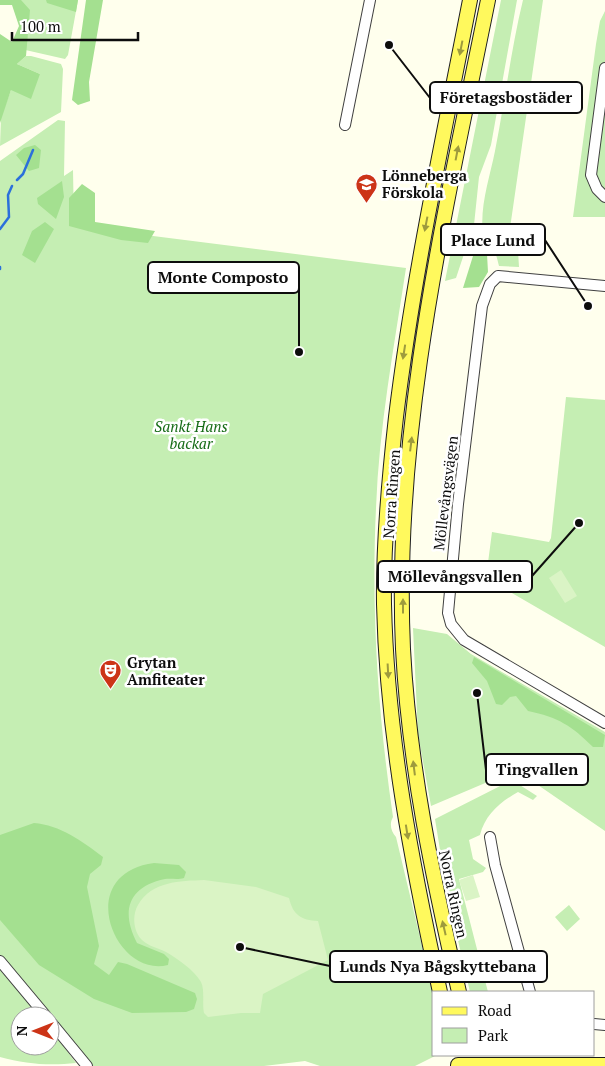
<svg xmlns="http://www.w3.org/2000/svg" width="605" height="1066" viewBox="0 0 605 1066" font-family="'PT Serif',serif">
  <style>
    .green { fill: #c5eeb3 }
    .forest { fill: #a4e090 }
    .pitch { fill: #daf4c5 }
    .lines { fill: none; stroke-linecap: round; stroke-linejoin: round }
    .stream { stroke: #2b70db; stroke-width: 2.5 }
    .minor-casing { stroke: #404040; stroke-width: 12 }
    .major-casing { stroke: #1e1e1e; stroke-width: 16 }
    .minor { stroke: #fff; stroke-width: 10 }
    .major { stroke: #fff95d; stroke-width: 14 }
    .oneway { fill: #9e9b3d }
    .labels { text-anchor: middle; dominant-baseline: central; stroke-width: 5; stroke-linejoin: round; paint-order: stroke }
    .poi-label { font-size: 15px; font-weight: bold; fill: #0d0d0d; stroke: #fff; text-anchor: start }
    .park-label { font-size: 15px; font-style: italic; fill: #176c17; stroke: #fff }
    .street-label { font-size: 15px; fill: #0d0d0d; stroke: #fff }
    .leader { fill: none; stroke: #0d0d0d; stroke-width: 2 }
    .callout-dot { fill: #0d0d0d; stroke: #fff; stroke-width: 2 }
    .callout { fill: #fff; stroke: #0d0d0d; stroke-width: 2 }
    .callout-label { font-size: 16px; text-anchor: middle; font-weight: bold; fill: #0d0d0d }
  </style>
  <rect width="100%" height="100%" fill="#ffffed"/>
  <path class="green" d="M0 0H78L68 55 65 59 21 49 19 5Z
    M501 0H517L491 145 479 177 472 244 464 254 456 278 445 281Z
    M523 0H543L508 242 518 251 519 267 499 266C496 254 495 247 484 241 478 210 489 181 495 151 505 101 511 49 523 0Z
    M605 11V217H573L596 44 600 21Z
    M26 56H31L61 64 63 69 61 112 0 146 1 117 11 90 40 74 17 64Z
    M58 120 65 121 64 176 73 170 74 226 406 268C394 347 379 427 376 508 371 612 378 715 393 817 389 824 391 831 396 837L434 996 435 1056 415 1066H320L305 1061 264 1066H93L0 955V161Z
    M566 397 605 400V647L486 578 492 532 549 542 551 538Z
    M413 628 447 634 471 654 605 732V831L516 770 431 806 418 734Z
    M512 780 537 796 533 800 518 792C500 802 485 815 480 835L469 840 473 859 486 868 483 872 459 879 488 992H470L447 893 435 819Z
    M569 905 580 919 567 931 555 917Z
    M0 968 40 1016H20V1046H50V1028L76 1063C49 1066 26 1064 0 1057Z"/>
  <path class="forest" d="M0 0H21L30 10 26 56 17 64 40 74 31 99 11 90 0 123V34L12 42 19 26 12 5H0Z
    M46 0H78L76 12 47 3Z
    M86 0H103L89 82 90 101 78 105 72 100Z
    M35 145 41 150 39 168 29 171 16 155 24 148Z
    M62 181 64 197 56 219 38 204 37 198Z
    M82 184 95 193V222L155 231 148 243 121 240 69 226V198Z
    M45 222 54 229 35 263 22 255 32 231Z
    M478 252 487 254 488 272 479 287 463 288 473 256Z
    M474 657 605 735 603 747H593C572 726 558 717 528 711L516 696 510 697 502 705 496 704 487 681 472 663Z
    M34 823C60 825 82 841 103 857L101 865 90 874 87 887 99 946 94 964 109 975 118 962 127 964 195 993 197 999 194 1009 186 1012 132 1013 94 999 39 965 0 920V835Z
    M154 863 179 865 186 872 184 878C177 880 171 878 165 879 127 887 121 912 137 943L164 954 169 959 168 965C115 979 72 874 154 863Z"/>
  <path class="pitch" d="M561 570 577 596 565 603 549 578Z
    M473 875 480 897 466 901 459 880Z
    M204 880 256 887 289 898C293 915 301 920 318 921L328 960 263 994 260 1013H241L208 1017 204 1013C202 1004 205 990 201 982 194 970 178 959 166 952 158 948 148 946 142 940 133 931 132 915 138 905 152 881 180 881 204 880Z"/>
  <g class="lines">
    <path class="stream" d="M17 180 23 174 33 150
      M0 229 9 217 8 195 12 186
      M0 267V269"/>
    <defs>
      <path id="minor" d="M605 68 591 175 597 189 605 197
        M345 125 370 0
        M605 286 498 276 490 284 482 306 458 504 448 613 451 624 464 640 605 723
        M490 837 495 865 530 992
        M0 961 46 1016
        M50 1021 87 1066
        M594 1024 605 1025"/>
      <path id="major" d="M440 992C412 864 387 736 384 604 383 542 389 479 396 417 413 277 443 139 470 0
        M459 992C433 878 409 766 403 649 393 431 445 213 488 0
        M458 1065H605"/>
    </defs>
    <use href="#minor" class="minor-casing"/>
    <use href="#major" class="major-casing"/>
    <use href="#minor" class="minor"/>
    <use href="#major" class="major"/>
  </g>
  <defs><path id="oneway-solid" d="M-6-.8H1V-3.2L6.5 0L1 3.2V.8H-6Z" transform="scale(1.25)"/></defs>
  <g class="oneway">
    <use href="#oneway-solid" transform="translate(461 48) rotate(101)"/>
    <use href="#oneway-solid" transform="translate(457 153) rotate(-79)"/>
    <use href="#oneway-solid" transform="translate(426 224) rotate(101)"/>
    <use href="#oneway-solid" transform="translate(404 352) rotate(99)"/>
    <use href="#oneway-solid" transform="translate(411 444) rotate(-83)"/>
    <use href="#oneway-solid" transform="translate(403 606) rotate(-90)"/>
    <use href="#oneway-solid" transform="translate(388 671) rotate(87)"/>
    <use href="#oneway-solid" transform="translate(414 768) rotate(-97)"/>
    <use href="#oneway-solid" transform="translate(407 832) rotate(81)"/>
    <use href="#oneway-solid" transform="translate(444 928) rotate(-103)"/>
  </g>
  <defs>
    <symbol id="school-pin" viewBox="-11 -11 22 30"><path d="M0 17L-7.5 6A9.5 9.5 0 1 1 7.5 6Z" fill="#cc3417" stroke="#fff"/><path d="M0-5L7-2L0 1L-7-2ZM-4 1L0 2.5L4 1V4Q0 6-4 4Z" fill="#fff"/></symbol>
    <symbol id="theatre-pin" viewBox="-11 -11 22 30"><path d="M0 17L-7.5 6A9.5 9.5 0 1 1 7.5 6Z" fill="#cc3417" stroke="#fff"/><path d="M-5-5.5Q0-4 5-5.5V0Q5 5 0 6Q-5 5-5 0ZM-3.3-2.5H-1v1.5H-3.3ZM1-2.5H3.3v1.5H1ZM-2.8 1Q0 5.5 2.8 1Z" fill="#fff"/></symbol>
  </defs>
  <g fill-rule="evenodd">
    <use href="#school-pin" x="354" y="172" width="25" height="34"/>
    <use href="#theatre-pin" x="98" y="658" width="25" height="34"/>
  </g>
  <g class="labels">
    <g class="poi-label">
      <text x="382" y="175">Lönneberga<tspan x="382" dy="17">Förskola</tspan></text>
      <text x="127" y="662">Grytan<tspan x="127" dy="17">Amfiteater</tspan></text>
    </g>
    <g class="park-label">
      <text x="191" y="426">Sankt Hans<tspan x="191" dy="17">backar</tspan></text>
    </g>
    <g class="street-label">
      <text transform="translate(445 493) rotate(-83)">Möllevångsvägen</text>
      <text transform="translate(391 494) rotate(-86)">Norra Ringen</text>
      <text transform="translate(454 894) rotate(78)">Norra Ringen</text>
    </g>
  </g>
  <path class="leader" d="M389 45L430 98M588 306L545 240M299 352L299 278M579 523L532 576M477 693L486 770M240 947L330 966"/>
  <g class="callout-dot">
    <circle cx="389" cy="45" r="5"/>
    <circle cx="588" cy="306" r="5"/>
    <circle cx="299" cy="352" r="5"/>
    <circle cx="579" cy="523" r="5"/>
    <circle cx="477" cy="693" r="5"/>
    <circle cx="240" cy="947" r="5"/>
  </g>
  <g class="callout">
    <rect x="430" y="82" width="152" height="31" rx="5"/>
    <rect x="441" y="224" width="104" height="31" rx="5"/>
    <rect x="148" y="262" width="151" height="31" rx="5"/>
    <rect x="378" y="561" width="154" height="31" rx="5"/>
    <rect x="486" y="754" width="102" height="31" rx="5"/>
    <rect x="330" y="951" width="217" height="31" rx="5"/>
  </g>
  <g class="callout-label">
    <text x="506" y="103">Företagsbostäder</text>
    <text x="493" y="246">Place Lund</text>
    <text x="223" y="283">Monte Composto</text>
    <text x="455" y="582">Möllevångsvallen</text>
    <text x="537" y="775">Tingvallen</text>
    <text x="438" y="972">Lunds Nya Bågskyttebana</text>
  </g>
  <rect x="432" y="991" width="162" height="65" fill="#ffffff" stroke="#9e9e9e"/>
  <rect x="442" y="1007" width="25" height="8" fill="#fff95d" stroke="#9e9e9e"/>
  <text x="478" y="1016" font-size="15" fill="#0d0d0d">Road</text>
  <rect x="442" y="1028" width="25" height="15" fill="#c5eeb3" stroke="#9e9e9e"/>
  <text x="478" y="1041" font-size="15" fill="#0d0d0d">Park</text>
  <g transform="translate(35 1031) rotate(270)"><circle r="24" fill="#ffffff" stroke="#9e9e9e"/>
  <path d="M0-4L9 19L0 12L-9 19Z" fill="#cc3417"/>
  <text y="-8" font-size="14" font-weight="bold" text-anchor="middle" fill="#0d0d0d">N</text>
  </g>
  <path d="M12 32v8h126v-8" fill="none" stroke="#0d0d0d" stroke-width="2.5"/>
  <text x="20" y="32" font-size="15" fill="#0d0d0d" stroke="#ffffff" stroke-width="4" paint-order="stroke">100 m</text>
</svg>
